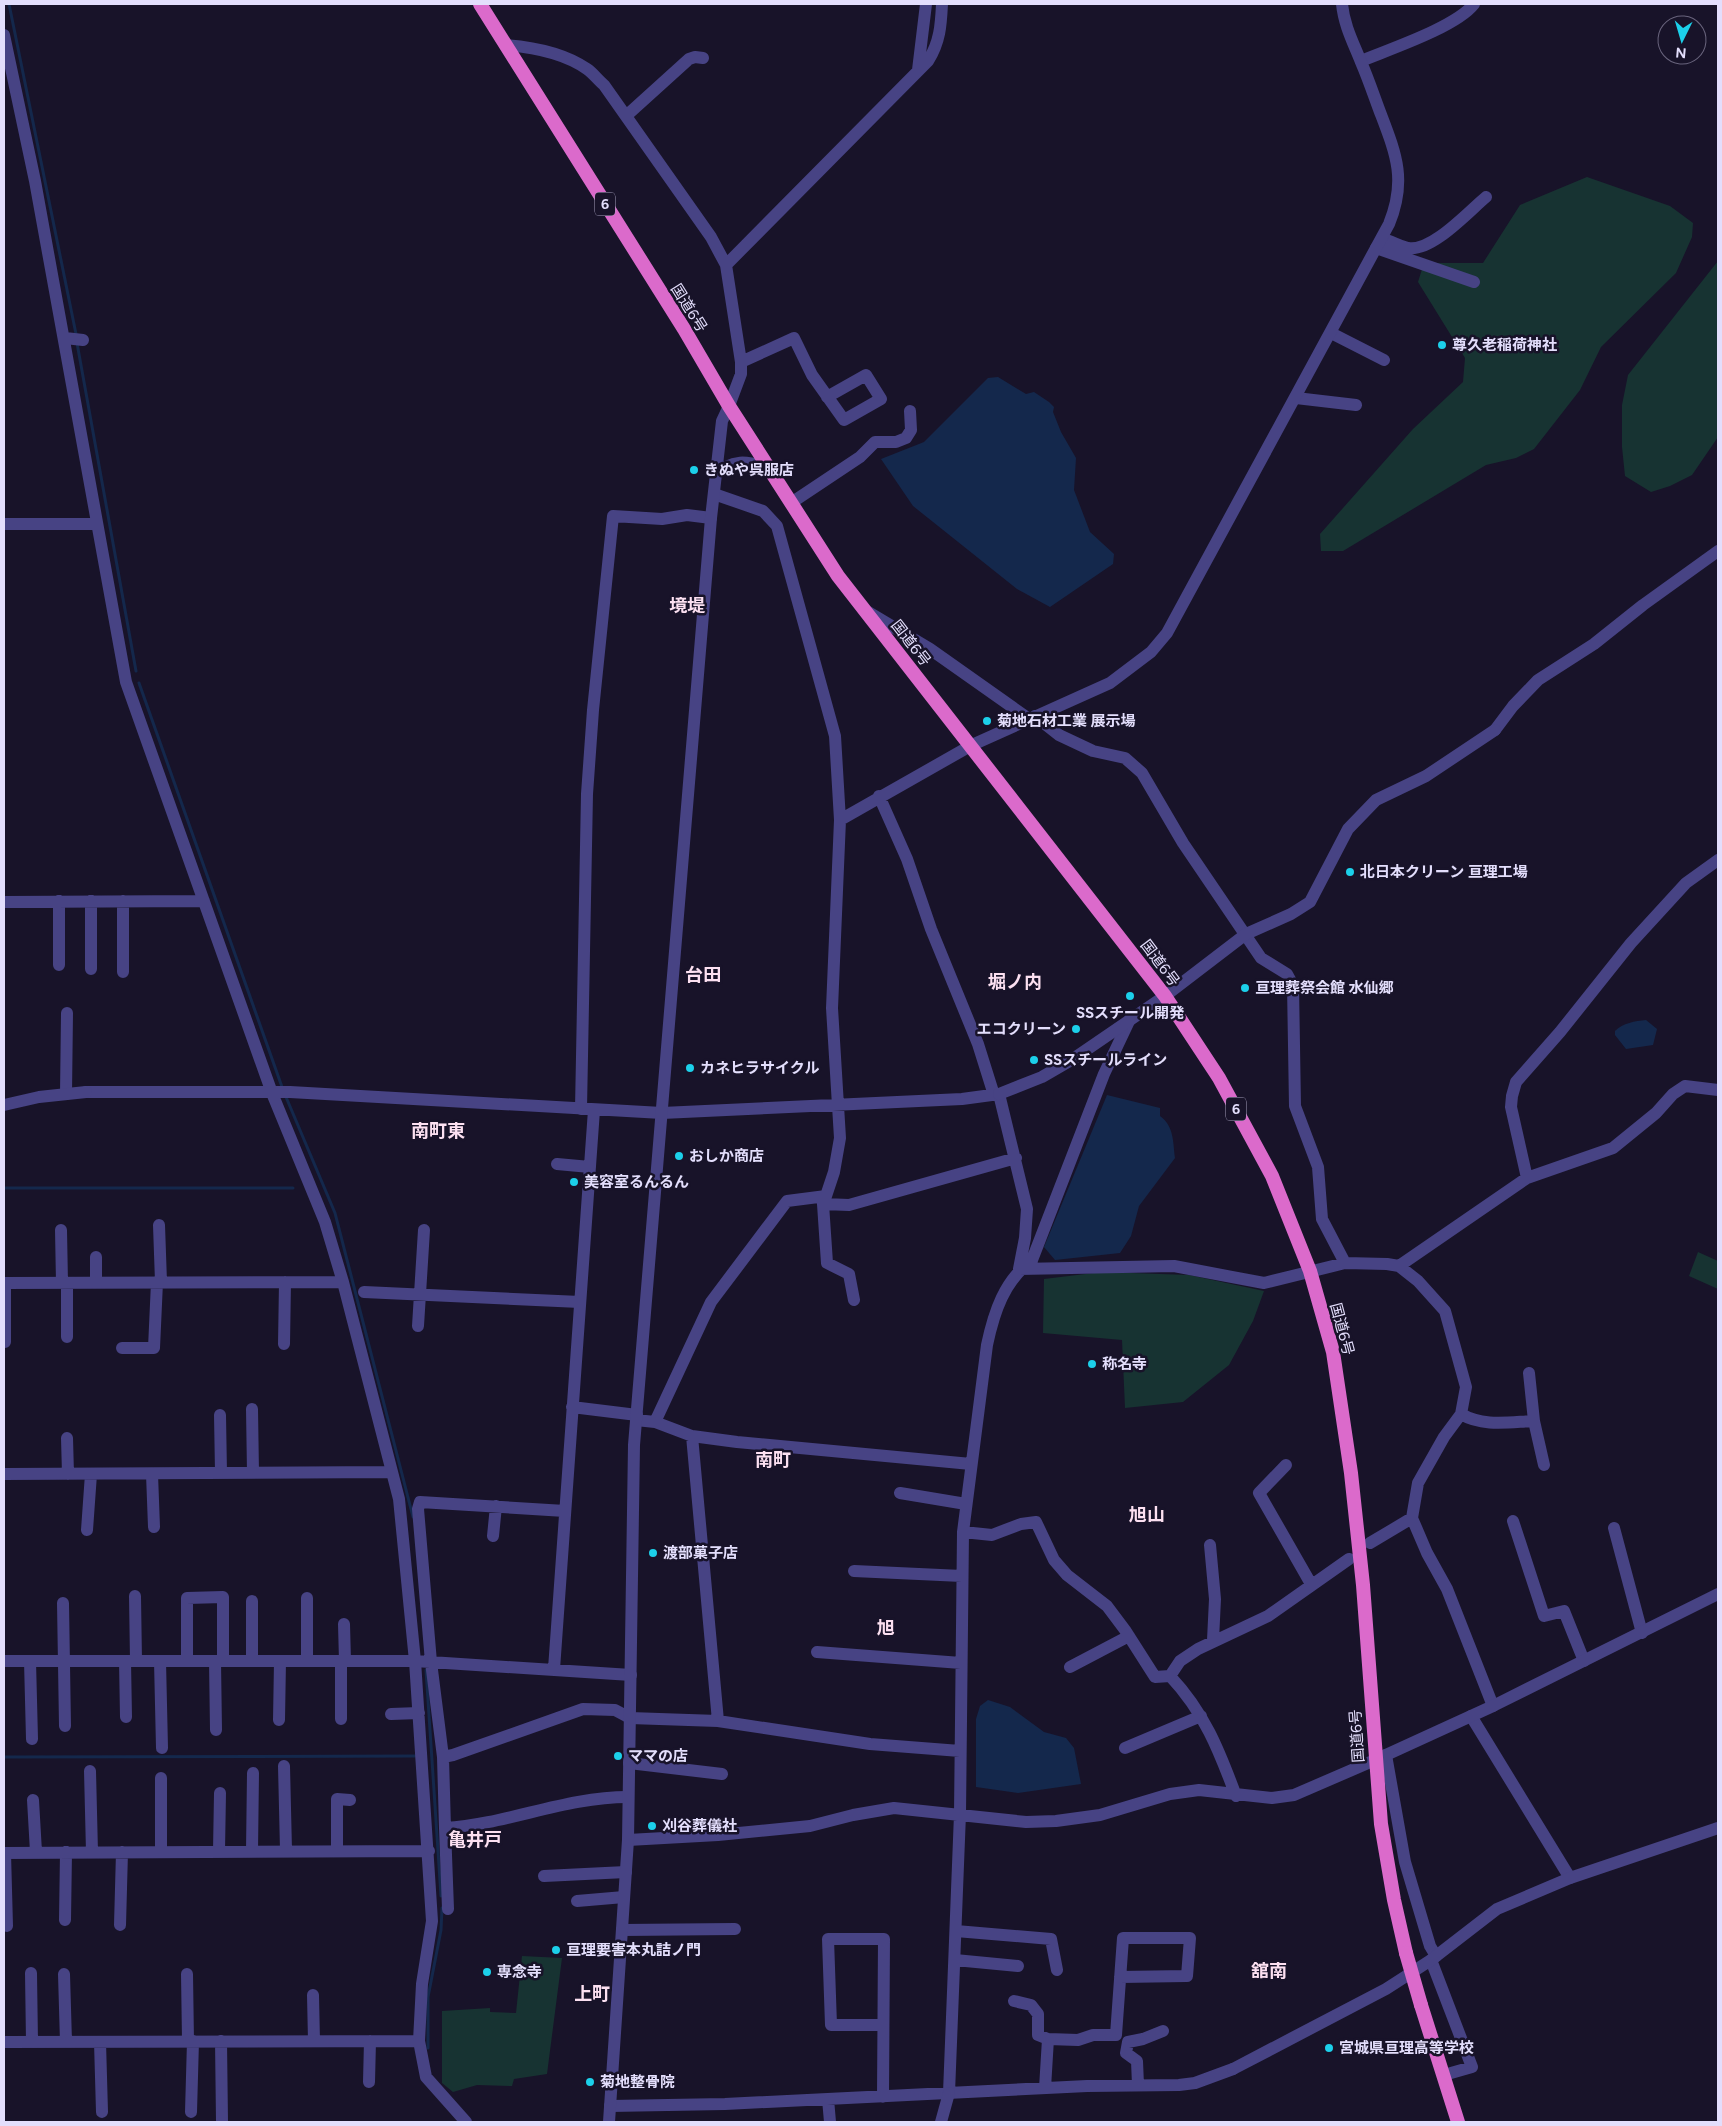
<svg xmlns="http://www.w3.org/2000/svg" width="1722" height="2126" viewBox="0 0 1722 2126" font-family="Figtree,'Noto Sans JP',sans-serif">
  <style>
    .green { fill: #173332 }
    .water { fill: #14284c }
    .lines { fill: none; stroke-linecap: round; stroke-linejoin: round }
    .stream { stroke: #14284c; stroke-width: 3 }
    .minor { stroke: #474384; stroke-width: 12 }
    .tertiary { stroke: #474384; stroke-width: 12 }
    .trunk { stroke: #db6acb; stroke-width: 14 }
    .trunk-bridge { stroke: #db6acb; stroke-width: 14 }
    .poi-dot { fill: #1cd0ea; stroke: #181329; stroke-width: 2 }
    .labels { text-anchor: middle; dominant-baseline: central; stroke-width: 5; stroke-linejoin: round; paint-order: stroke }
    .shield { fill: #181329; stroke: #a6a1bd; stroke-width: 1 }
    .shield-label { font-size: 14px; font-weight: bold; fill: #e3defc }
    .street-label { font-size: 15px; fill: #e3defc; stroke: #181329 }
    .poi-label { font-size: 15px; font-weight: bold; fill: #e3defc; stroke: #181329; text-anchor: start }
    .quarter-label { font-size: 18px; font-weight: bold; fill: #fce0f1; stroke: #181329 }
  </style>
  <rect width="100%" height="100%" fill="#181329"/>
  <path class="green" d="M1587 177 1670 206 1693 223 1692 237 1676 273 1601 347 1580 390 1534 449 1516 458 1486 465 1343 551H1321L1320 534 1413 429 1463 382 1465 358 1418 282 1424 263H1483L1520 205Z
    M1718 261V437L1692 475 1670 486 1651 492 1625 476 1622 447V405L1628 375Z
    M1698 1252 1718 1261V1289L1689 1276Z
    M1102 1272 1189 1275 1264 1291 1253 1321 1229 1365 1183 1402 1125 1408 1122 1340 1043 1333 1044 1279Z
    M522 1956 562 1958 547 2074 514 2079 512 2086 477 2085 453 2092 442 2083V2011L490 2008V2012L516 2013Z"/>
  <path class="water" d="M998 377 1026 394 1034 392 1049 402 1054 407 1053 412 1061 432 1076 458 1074 490 1090 532 1114 554 1113 564 1050 607 1017 589 913 506 881 459 924 442 988 378Z
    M1646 1020 1657 1029 1653 1045 1626 1049 1615 1035V1031C1623 1023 1635 1021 1646 1020Z
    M1107 1095 1160 1108V1116C1174 1126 1173 1142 1175 1158L1139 1206 1131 1236 1120 1253 1055 1260 1044 1247Z
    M988 1700 1010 1707 1044 1732 1066 1738 1074 1748 1081 1784 1018 1793 976 1787V1719L980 1706Z"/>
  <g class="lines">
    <path class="stream" d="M9 4 76 334
      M77 343 136 671
      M139 683 282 1087
      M286 1097 335 1213 413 1517
      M4 1188H293
      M426 1670 441 1896
      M4 1757 417 1756
      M428 2048V1997L441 1930 442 1908"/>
    <path class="minor" d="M4 35 35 181 126 682 272 1093 325 1222 343 1282 399 1499 415 1661 432 1921 422 1984 419 2041 426 2077 466 2122
      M505 45C532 47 564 53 587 69 593 73 598 80 604 85L711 237 726 265 741 362V374L729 406
      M1361 61C1390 49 1456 27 1474 4
      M918 70 926 4
      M626 116 689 59 695 57 703 58
      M1382 238C1390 241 1399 246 1408 248 1432 252 1468 212 1486 197
      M1376 248 1474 282
      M726 265 928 61C940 42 941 25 942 4
      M1331 333 1384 360
      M65 338 83 340
      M741 362 794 338 812 375 844 420 881 399 866 375 827 397
      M1296 398 1356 405
      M791 503 860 457 875 442H896L906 438 911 430 910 411
      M4 524H97
      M868 612 930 649 1029 719
      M1035 716 1059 735 1093 751 1125 758 1142 773 1183 843 1261 958 1287 974 1293 985 1295 1106 1318 1167 1322 1219 1345 1263
      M1495 730 1513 706 1538 680 1594 644 1643 605 1718 551
      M879 796 907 859 931 929 978 1044 994 1095
      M840 820 972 745
      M59 901V965
      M91 901V969
      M4 902 204 901
      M123 972V901
      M86 1092H290L662 1113 962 1099 999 1094 1027 1209 1025 1238 1019 1269
      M66 1094 67 1013
      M581 1109 587 794 593 710 613 516 662 519 687 515 711 518
      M557 1164 590 1167
      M1527 1178 1511 1107 1512 1096 1516 1082 1560 1032 1631 943 1686 883 1718 860
      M826 1196 823 1204 849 1205 1016 1158
      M823 1204 827 1263 849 1274 854 1300
      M159 1225 161 1282
      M61 1230 62 1283
      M96 1257V1282
      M1399 1266 1527 1178 1613 1148 1656 1113 1673 1094 1685 1086 1718 1090
      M1019 1269 1174 1266 1264 1283 1345 1263 1387 1264 1399 1266 1418 1281 1445 1311 1466 1387 1461 1414 1444 1437 1418 1483 1412 1518 1427 1553 1447 1589 1493 1706
      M4 1283 343 1282
      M364 1292 580 1302
      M418 1326 424 1230
      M67 1337V1283
      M5 1342V1283
      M284 1344 285 1282
      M122 1348H154L157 1282
      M572 1407 637 1415
      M252 1409 253 1473
      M1461 1414C1483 1427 1509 1422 1534 1421L1529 1373
      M220 1415 221 1473
      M636 1420 655 1422 692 1436 737 1442 971 1464
      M1534 1421 1544 1465
      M655 1422 711 1302 787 1201 826 1196 834 1172 840 1138 832 1008 840 820 835 736 777 526 763 511 714 494
      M692 1436 718 1721
      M67 1438 68 1474
      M1286 1465 1259 1493 1311 1584
      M4 1474 392 1472
      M152 1474 154 1527
      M900 1493 966 1504
      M565 1511 420 1502 418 1509 431 1662 443 1757 453 1755 583 1709 615 1710 630 1718 718 1721 870 1744 960 1751
      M1513 1521 1544 1616 1564 1611 1584 1661
      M1614 1528 1642 1633
      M87 1530 91 1474
      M963 1532 992 1535 1021 1524 1036 1522 1054 1560 1067 1575 1107 1606 1125 1630 1155 1677 1170 1676C1204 1712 1219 1750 1236 1796
      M493 1536 496 1506
      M1370 1543 1412 1518
      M1210 1545 1215 1599 1213 1640
      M854 1571 962 1576
      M135 1596 136 1661
      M252 1601V1661
      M63 1603 65 1726
      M344 1624 345 1661
      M817 1652 961 1663
      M4 1661H415L631 1675
      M30 1661 32 1739
      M125 1661 126 1717
      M160 1661 162 1748
      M187 1661V1598L223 1597V1661
      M215 1661 216 1730
      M307 1661V1598
      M341 1661V1719
      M1070 1667 1129 1636
      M554 1669 594 1110
      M1170 1676 1180 1661 1198 1649 1268 1616 1349 1559
      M391 1714 419 1713
      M1471 1716 1570 1878
      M279 1720 280 1661
      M1125 1748 1201 1716
      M1386 1755 1405 1862 1430 1946 1436 1956
      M443 1757 445 1828C508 1824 565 1797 628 1797
      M629 1763 722 1774
      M284 1766 286 1850
      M90 1771 92 1852
      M161 1778V1851
      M33 1800 36 1852
      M445 1828 448 1909
      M628 1840 718 1835 810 1826 853 1815 894 1808 1026 1822 1056 1821 1100 1815 1170 1794 1199 1790 1272 1798 1294 1795 1375 1760
      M337 1850V1799L350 1800
      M219 1851 220 1793
      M252 1851 253 1773
      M4 1853 429 1851
      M5 1853 7 1926
      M544 1876 626 1872
      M577 1901 624 1897
      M65 1920 66 1852
      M120 1925 122 1852
      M622 1930 735 1929
      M956 1931 1051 1939 1057 1970
      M955 1960 1018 1966
      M1431 1960 1472 2067 1444 2075
      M31 1973 32 2042
      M64 1974 66 2042
      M187 1974 188 2041
      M313 1995 314 2041
      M1014 2001 1031 2005 1038 2014V2035L1048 2039
      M221 2041 222 2122
      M4 2042 419 2041
      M100 2042 102 2112
      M369 2082 370 2041
      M1138 2085 1137 2061 1126 2053 1128 2042 1143 2039 1163 2031
      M1045 2088 1048 2039 1078 2040 1093 2035H1116L1123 1938H1190L1187 1976 1120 1977
      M949 2093 960 1814 963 1532 987 1345C994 1312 1004 1281 1032 1260L1104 1074 1131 1017
      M883 2097 884 1939H828L831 2025H883
      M828 2099 830 2122
      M610 2106 725 2104 1087 2086 1179 2085 1195 2083 1233 2069
      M191 2112 193 2041"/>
    <path class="tertiary" d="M715 476C731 458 748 461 768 468
      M972 745 1110 683 1151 652 1167 633 1389 224C1407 180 1396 154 1380 112 1374 96 1368 78 1361 62 1353 42 1344 25 1342 4
      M999 1094 1042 1077 1073 1059 1165 996 1246 934 1291 914 1310 902 1348 829 1376 800 1426 776 1495 730
      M4 1105 39 1097 86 1092
      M1375 1760 1493 1706 1718 1594
      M1233 2069 1386 1989 1431 1960 1497 1909 1570 1878 1718 1828
      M609 2122 628 1840 634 1445 711 518 722 421 729 406
      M941 2122 949 2093"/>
    <path class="trunk" d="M480 4 684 329 729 406 838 576 1165 996 1219 1078 1272 1176 1310 1271 1333 1352 1351 1473 1363 1585 1381 1824 1394 1900 1406 1953
      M1421 2005 1458 2122"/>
    <path class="trunk-bridge" d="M1406 1953 1421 2005"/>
  </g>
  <g class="poi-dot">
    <circle cx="1442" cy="345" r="5"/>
    <circle cx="694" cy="470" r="5"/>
    <circle cx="987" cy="721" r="5"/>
    <circle cx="1350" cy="872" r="5"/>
    <circle cx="1245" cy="988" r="5"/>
    <circle cx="1130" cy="996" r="5"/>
    <circle cx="1076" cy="1029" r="5"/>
    <circle cx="1034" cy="1060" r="5"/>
    <circle cx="690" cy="1068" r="5"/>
    <circle cx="679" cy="1156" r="5"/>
    <circle cx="574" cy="1182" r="5"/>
    <circle cx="1092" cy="1364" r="5"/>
    <circle cx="653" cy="1553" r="5"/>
    <circle cx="618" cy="1756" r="5"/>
    <circle cx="652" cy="1826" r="5"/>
    <circle cx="556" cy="1950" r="5"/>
    <circle cx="487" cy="1972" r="5"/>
    <circle cx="1329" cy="2048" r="5"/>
    <circle cx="590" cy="2082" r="5"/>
  </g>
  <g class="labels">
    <g class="shield">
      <rect x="595" y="192.5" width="20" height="23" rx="4"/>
      <rect x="1226" y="1097.5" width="20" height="23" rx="4"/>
    </g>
    <g class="shield-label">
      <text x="605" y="204">6</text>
      <text x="1236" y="1109">6</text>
    </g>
    <g class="street-label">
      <text transform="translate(689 308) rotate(58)">国道6号</text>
      <text transform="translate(911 643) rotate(52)">国道6号</text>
      <text transform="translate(1160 963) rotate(53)">国道6号</text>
      <text transform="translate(1342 1329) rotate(75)">国道6号</text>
      <text transform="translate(1357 1736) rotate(-94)">国道6号</text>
    </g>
    <g class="poi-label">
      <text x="1452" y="345">尊久老稲荷神社</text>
      <text x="704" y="470">きぬや呉服店</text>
      <text x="997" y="721">菊地石材工業 展示場</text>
      <text x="1360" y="872">北日本クリーン 亘理工場</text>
      <text x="1255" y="988">亘理葬祭会館 水仙郷</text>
      <text x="1130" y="1013" text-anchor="middle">SSスチール開発</text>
      <text x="1066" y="1029" text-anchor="end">エコクリーン</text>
      <text x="1044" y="1060">SSスチールライン</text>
      <text x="700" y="1068">カネヒラサイクル</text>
      <text x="689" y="1156">おしか商店</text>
      <text x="584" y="1182">美容室るんるん</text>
      <text x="1102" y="1364">称名寺</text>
      <text x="663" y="1553">渡部菓子店</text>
      <text x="628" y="1756">ママの店</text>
      <text x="662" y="1826">刈谷葬儀社</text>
      <text x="566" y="1950">亘理要害本丸詰ノ門</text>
      <text x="497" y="1972">専念寺</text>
      <text x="1339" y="2048">宮城県亘理高等学校</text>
      <text x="600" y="2082">菊地整骨院</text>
    </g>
    <g class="quarter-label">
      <text x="687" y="606">境堤</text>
      <text x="703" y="975">台田</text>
      <text x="1015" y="982">堀ノ内</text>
      <text x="438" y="1131">南町東</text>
      <text x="773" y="1460">南町</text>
      <text x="1147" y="1515">旭山</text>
      <text x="886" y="1628">旭</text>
      <text x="475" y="1840">亀井戸</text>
      <text x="1269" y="1971">舘南</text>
      <text x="592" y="1994">上町</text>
    </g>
  </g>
  <rect width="1722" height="2126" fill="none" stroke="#e3defc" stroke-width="10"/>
  <g transform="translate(1682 40) rotate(185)"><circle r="24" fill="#181329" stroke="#69647d"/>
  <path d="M0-4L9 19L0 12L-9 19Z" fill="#1cd0ea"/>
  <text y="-8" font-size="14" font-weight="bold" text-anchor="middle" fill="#e3defc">N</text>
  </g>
</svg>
